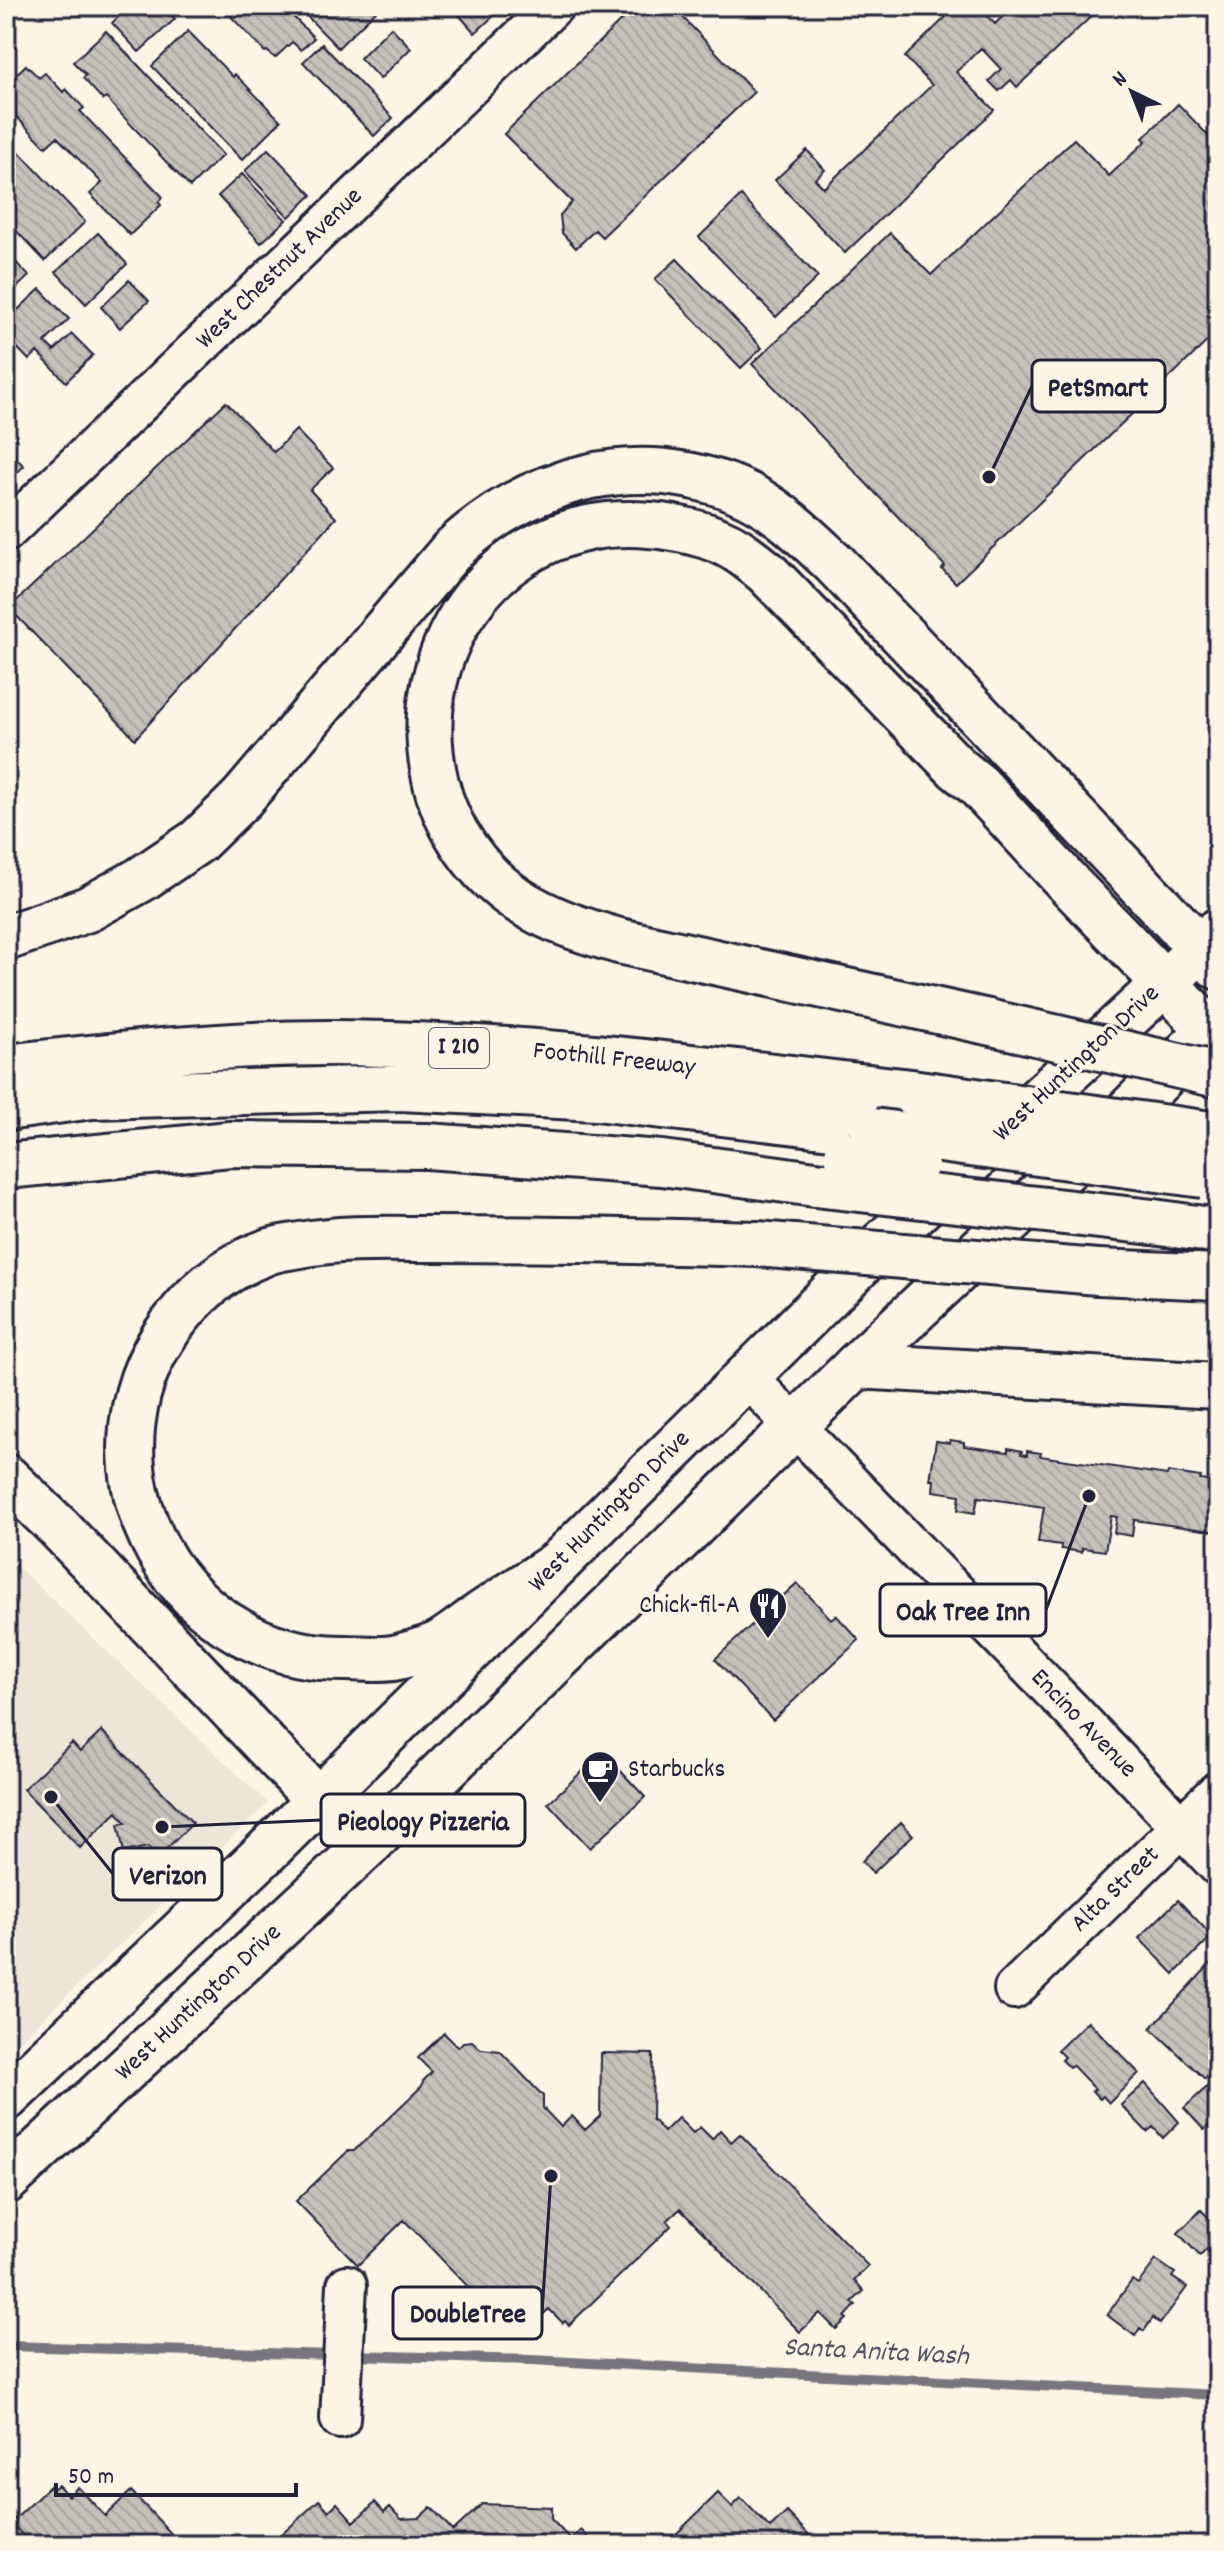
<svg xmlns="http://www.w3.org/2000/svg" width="1224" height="2551" viewBox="0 0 1224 2551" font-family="Dekko,sans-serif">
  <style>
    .built { fill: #ece5d8 }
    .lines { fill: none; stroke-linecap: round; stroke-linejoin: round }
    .stream { stroke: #78757e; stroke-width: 10 }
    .building { fill: url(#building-back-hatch); stroke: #22223b; stroke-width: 2 }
    .street-casing { stroke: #22223b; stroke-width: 44 }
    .primary-casing { stroke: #22223b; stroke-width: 50 }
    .highway-casing { stroke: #22223b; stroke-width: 50 }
    .street { stroke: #fcf5e5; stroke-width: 38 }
    .primary { stroke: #fcf5e5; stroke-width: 44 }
    .highway { stroke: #fcf5e5; stroke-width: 44 }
    .highway-bridge-casing { stroke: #22223b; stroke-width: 50; stroke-linecap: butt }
    .highway-bridge { stroke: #fcf5e5; stroke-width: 44 }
    .labels { text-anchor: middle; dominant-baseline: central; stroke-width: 6; stroke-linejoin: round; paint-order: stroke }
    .shield { fill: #fcf5e5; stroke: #63616e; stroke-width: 2 }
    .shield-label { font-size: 24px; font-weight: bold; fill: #22223b }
    .street-label { font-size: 26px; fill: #22223b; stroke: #fcf5e5 }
    .poi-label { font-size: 26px; fill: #22223b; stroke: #fcf5e5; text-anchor: end }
    .water-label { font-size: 28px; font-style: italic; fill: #545362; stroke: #fcf5e5 }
    .leader { fill: none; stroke: #22223b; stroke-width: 3 }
    .callout-dot { fill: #22223b; stroke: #fcf5e5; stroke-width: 3 }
    .callout { fill: #fcf5e5; stroke: #22223b; stroke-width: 3 }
    .callout-label { font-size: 28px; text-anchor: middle; font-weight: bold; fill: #22223b }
  </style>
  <defs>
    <pattern id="building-back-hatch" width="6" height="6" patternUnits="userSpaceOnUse" patternTransform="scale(2)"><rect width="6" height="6" fill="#c6c1bb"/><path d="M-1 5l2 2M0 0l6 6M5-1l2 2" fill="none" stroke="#aaa6a2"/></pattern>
  </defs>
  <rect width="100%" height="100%" fill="#fcf5e5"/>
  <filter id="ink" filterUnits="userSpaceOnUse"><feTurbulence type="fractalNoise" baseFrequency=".0125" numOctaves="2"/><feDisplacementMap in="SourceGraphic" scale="16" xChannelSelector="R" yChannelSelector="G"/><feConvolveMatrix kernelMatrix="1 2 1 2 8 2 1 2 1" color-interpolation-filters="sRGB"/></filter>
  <g filter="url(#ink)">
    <path class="built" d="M6 1556 268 1803 6 2054Z"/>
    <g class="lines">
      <path class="stream" d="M6 2346 336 2355
        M352 2355 531 2360 1218 2395"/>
    </g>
    <path class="building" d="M126 6H163L175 19 139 52 112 23 125 10 123 8Z
      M221 6H283L314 38 301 50 292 42 275 58 267 51 265 52Z
      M297 6H379L380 7 338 48Z
      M451 6H488L496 14 475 33Z
      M636 6H672L754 92 602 237 595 230 576 248 562 233 560 215 572 202 504 134Z
      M957 6H977L995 24 1013 6H1102L1017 87 1011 80 999 91 989 81 1001 69 981 48 956 72 994 110 845 253 775 180 807 150 825 170 815 179 824 188 932 85 905 57Z
      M391 27 411 48 380 79 360 58Z
      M106 31 223 155 190 187 106 98 103 100 83 78 86 75 73 62Z
      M188 31 233 77 235 74 281 121 242 160 152 66Z
      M322 44 393 118 374 136 303 62Z
      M26 65 39 78 45 73 63 92 66 89 84 108 80 111 163 197 158 202 161 205 130 235 90 194 102 183 57 137 46 147 6 106V84Z
      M1178 104 1218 146V331L956 583 942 569 945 566 752 364 890 233 931 275 1074 139 1109 176 1146 141 1143 138Z
      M6 138 85 222 45 261 6 220V185L16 176 8 168 6 169Z
      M268 149 312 195 289 217 245 171Z
      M242 174 286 220 261 243 218 196Z
      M741 196 818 277 776 317 699 237Z
      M98 233 127 264 86 304 56 272Z
      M6 252 29 276 6 298Z
      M677 259 762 348 741 368 655 279Z
      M129 280 149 301 120 328 101 307Z
      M40 289 69 319 45 342 54 351 72 334 93 355 66 382 37 352 29 360 6 336V321Z
      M226 402 274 452 296 430 333 468 310 490 336 518 135 739 9 608Z
      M6 448 24 466 6 483Z
      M950 1440 964 1442V1446L1008 1452V1448L1022 1451 1021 1454 1027 1455V1451L1041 1453 1040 1456 1167 1475 1168 1472 1201 1477 1200 1480 1218 1482V1532L1134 1520 1132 1536 1114 1533 1117 1517 1111 1516 1105 1551 1082 1548V1552L1061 1549V1545L1038 1542 1044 1507 978 1497 975 1513 958 1510 960 1495 933 1491 934 1480H930L936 1441 949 1443Z
      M797 1583 831 1619 836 1615 859 1640 773 1720 715 1659Z
      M102 1731 193 1823 158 1857 148 1847 124 1852 118 1824 126 1823 117 1812 80 1848 23 1789 72 1743 80 1752Z
      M603 1752 645 1797 590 1848 548 1803Z
      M901 1822 913 1835 873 1873 862 1861Z
      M1178 1900 1212 1936 1174 1974 1139 1938Z
      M1213 1961 1218 1966V2065L1205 2079 1151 2028Z
      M1088 2021 1139 2073 1109 2103 1103 2096 1100 2099 1092 2091 1095 2089 1072 2065 1069 2067 1062 2060 1065 2057 1058 2050Z
      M444 2033 458 2047 463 2042 472 2041 481 2049 500 2051 543 2096V2108L561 2127 572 2116 585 2130 600 2116 601 2053 653 2054 652 2119 664 2132 678 2118 693 2133 700 2127 712 2139 720 2130 731 2142 740 2134 868 2266 854 2280 864 2291 852 2302 856 2305 845 2317 847 2319 836 2329 820 2313 800 2332 680 2209 667 2221 671 2226 569 2325 565 2321 563 2323 549 2309 535 2322 501 2321 404 2220 358 2265 296 2201 348 2151H354L422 2086 423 2081 432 2072 418 2058Z
      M1145 2083 1179 2122 1163 2138 1153 2127 1147 2132 1121 2105Z
      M1208 2086 1218 2097V2117L1204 2130 1184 2108Z
      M1201 2210 1218 2227V2239L1200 2256 1178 2233Z
      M1156 2260 1175 2273 1172 2277 1187 2287 1160 2324 1153 2318 1144 2331 1140 2328 1135 2336 1107 2315 1132 2280 1138 2284Z
      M51 2485 54 2488 58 2485 68 2496 78 2487 105 2516 131 2491 182 2545H32L11 2523Z
      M718 2493 732 2507 741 2498 770 2528 787 2512 819 2545H665Z
      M319 2500 329 2511 337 2503 354 2522 375 2502 384 2512 390 2507 401 2519 419 2518 431 2507 453 2531 482 2504 551 2507V2519L571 2540 581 2530 596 2545H290L281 2535Z"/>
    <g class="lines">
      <defs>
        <path id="street" d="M6 532 554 6
          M747 1377 1072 1711 1218 1866
          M1014 1989 1218 1791
          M340 2419 347 2285"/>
        <path id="primary" d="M6 2098 266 1852 878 1247 1165 983 1218 931
          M6 2181 371 1842 856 1366 1131 1108 1218 1022"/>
        <path id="highway" d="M6 938 88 909 140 880 198 841 242 798 453 549C531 477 636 449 737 490 776 506 805 536 835 564L1218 967
          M988 1022 619 941C584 931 549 920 518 900 478 874 447 829 436 783 402 644 504 511 650 525 677 527 714 535 737 550 747 556 757 565 766 572L957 768 978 785 1069 884 1210 1030
          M6 1067C114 1055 223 1043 332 1043 526 1044 718 1070 911 1092
          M6 1108 92 1096 401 1088 596 1098 873 1131
          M6 1166 230 1144 427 1146 662 1163 815 1184
          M1153 1222 1218 1231
          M1098 1272 1218 1277
          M856 1366 1218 1386
          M6 1477 58 1527 318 1800 371 1842
          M557 1564C532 1581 505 1598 480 1615 467 1624 455 1634 442 1642 430 1649 412 1653 398 1657 382 1661 362 1658 345 1658 165 1660 64 1450 182 1312 204 1285 234 1264 267 1252 277 1248 289 1247 300 1245 344 1237 387 1239 432 1239 540 1239 648 1241 757 1244"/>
      </defs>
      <use href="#street" class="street-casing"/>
      <use href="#primary" class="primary-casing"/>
      <use href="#highway" class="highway-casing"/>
      <use href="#street" class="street"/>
      <use href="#primary" class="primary"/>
      <use href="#highway" class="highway"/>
      <defs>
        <path id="highway-bridge" d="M988 1022 1218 1075
          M911 1092 1218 1135
          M873 1131 1203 1175
          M847 1155 916 1164
          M815 1184 1153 1222
          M757 1244 1098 1272"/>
      </defs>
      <use href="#highway-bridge" class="highway-bridge-casing"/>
      <use href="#highway-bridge" class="highway-bridge"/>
    </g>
  </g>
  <defs>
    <symbol id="restaurant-pin" viewBox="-11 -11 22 30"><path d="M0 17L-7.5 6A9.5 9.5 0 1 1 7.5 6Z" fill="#22223b" stroke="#fcf5e5"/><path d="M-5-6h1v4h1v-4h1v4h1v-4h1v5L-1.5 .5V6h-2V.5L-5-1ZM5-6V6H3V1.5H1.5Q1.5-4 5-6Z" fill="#fff"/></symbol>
    <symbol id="cafe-pin" viewBox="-11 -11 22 30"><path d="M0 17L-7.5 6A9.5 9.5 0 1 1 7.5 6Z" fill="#22223b" stroke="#fcf5e5"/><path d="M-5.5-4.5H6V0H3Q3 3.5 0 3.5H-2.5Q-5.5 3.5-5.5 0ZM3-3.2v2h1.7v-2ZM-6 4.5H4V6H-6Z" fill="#fff"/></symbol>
  </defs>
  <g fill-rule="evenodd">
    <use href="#restaurant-pin" x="746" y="1584" width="44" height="60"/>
    <use href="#cafe-pin" x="578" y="1748" width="44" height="60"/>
  </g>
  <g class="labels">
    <rect class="shield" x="429" y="1028" width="60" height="40" rx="6"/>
    <g class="shield-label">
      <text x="459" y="1048">I 210</text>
    </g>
    <g class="street-label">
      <text transform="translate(280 269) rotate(-44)">West Chestnut Avenue</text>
      <text transform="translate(614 1060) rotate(6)">Foothill Freeway</text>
      <text transform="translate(1077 1064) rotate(-43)">West Huntington Drive</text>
      <text transform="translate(610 1512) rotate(-45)">West Huntington Drive</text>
      <text transform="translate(1083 1724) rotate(46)">Encino Avenue</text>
      <text transform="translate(1116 1890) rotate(-44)">Alta Street</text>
      <text transform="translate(199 2003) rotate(-43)">West Huntington Drive</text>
    </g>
    <g class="poi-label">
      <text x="740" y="1606">Chick-fil-A</text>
      <text x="628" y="1770" text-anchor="start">Starbucks</text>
    </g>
    <g class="water-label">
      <text transform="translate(876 2354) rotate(3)">Santa Anita Wash</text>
    </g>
  </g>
  <path class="leader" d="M989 477L1032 386M1089 1496L1046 1610M162 1827L321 1820M51 1797L113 1874M551 2176L542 2313"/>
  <g class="callout-dot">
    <circle cx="989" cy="477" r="8"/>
    <circle cx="1089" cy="1496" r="8"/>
    <circle cx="162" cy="1827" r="8"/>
    <circle cx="51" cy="1797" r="8"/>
    <circle cx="551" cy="2176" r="8"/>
  </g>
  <g class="callout">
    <rect x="1032" y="360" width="133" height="52" rx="8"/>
    <rect x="880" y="1584" width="166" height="52" rx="8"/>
    <rect x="321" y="1794" width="204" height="52" rx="8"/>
    <rect x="113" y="1848" width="109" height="52" rx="8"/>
    <rect x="393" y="2287" width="149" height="52" rx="8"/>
  </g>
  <g class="callout-label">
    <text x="1098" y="396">PetSmart</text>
    <text x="963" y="1620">Oak Tree Inn</text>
    <text x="423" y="1830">Pieology Pizzeria</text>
    <text x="168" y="1884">Verizon</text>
    <text x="468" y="2322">DoubleTree</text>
  </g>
  <rect width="1224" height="2551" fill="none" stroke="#fcf5e5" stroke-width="32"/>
  <rect x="16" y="16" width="1192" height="2519" fill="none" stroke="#22223b" stroke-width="3" filter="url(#ink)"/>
  <g transform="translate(1132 92) rotate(317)" stroke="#fcf5e5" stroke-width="6" paint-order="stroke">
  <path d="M0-6L14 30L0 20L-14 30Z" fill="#22223b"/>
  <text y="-12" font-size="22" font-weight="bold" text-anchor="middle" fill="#22223b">N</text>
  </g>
  <path d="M56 2483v12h240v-12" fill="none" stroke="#22223b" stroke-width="4"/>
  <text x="68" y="2483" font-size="24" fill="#22223b" stroke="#fcf5e5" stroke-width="6" paint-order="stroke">50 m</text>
</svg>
